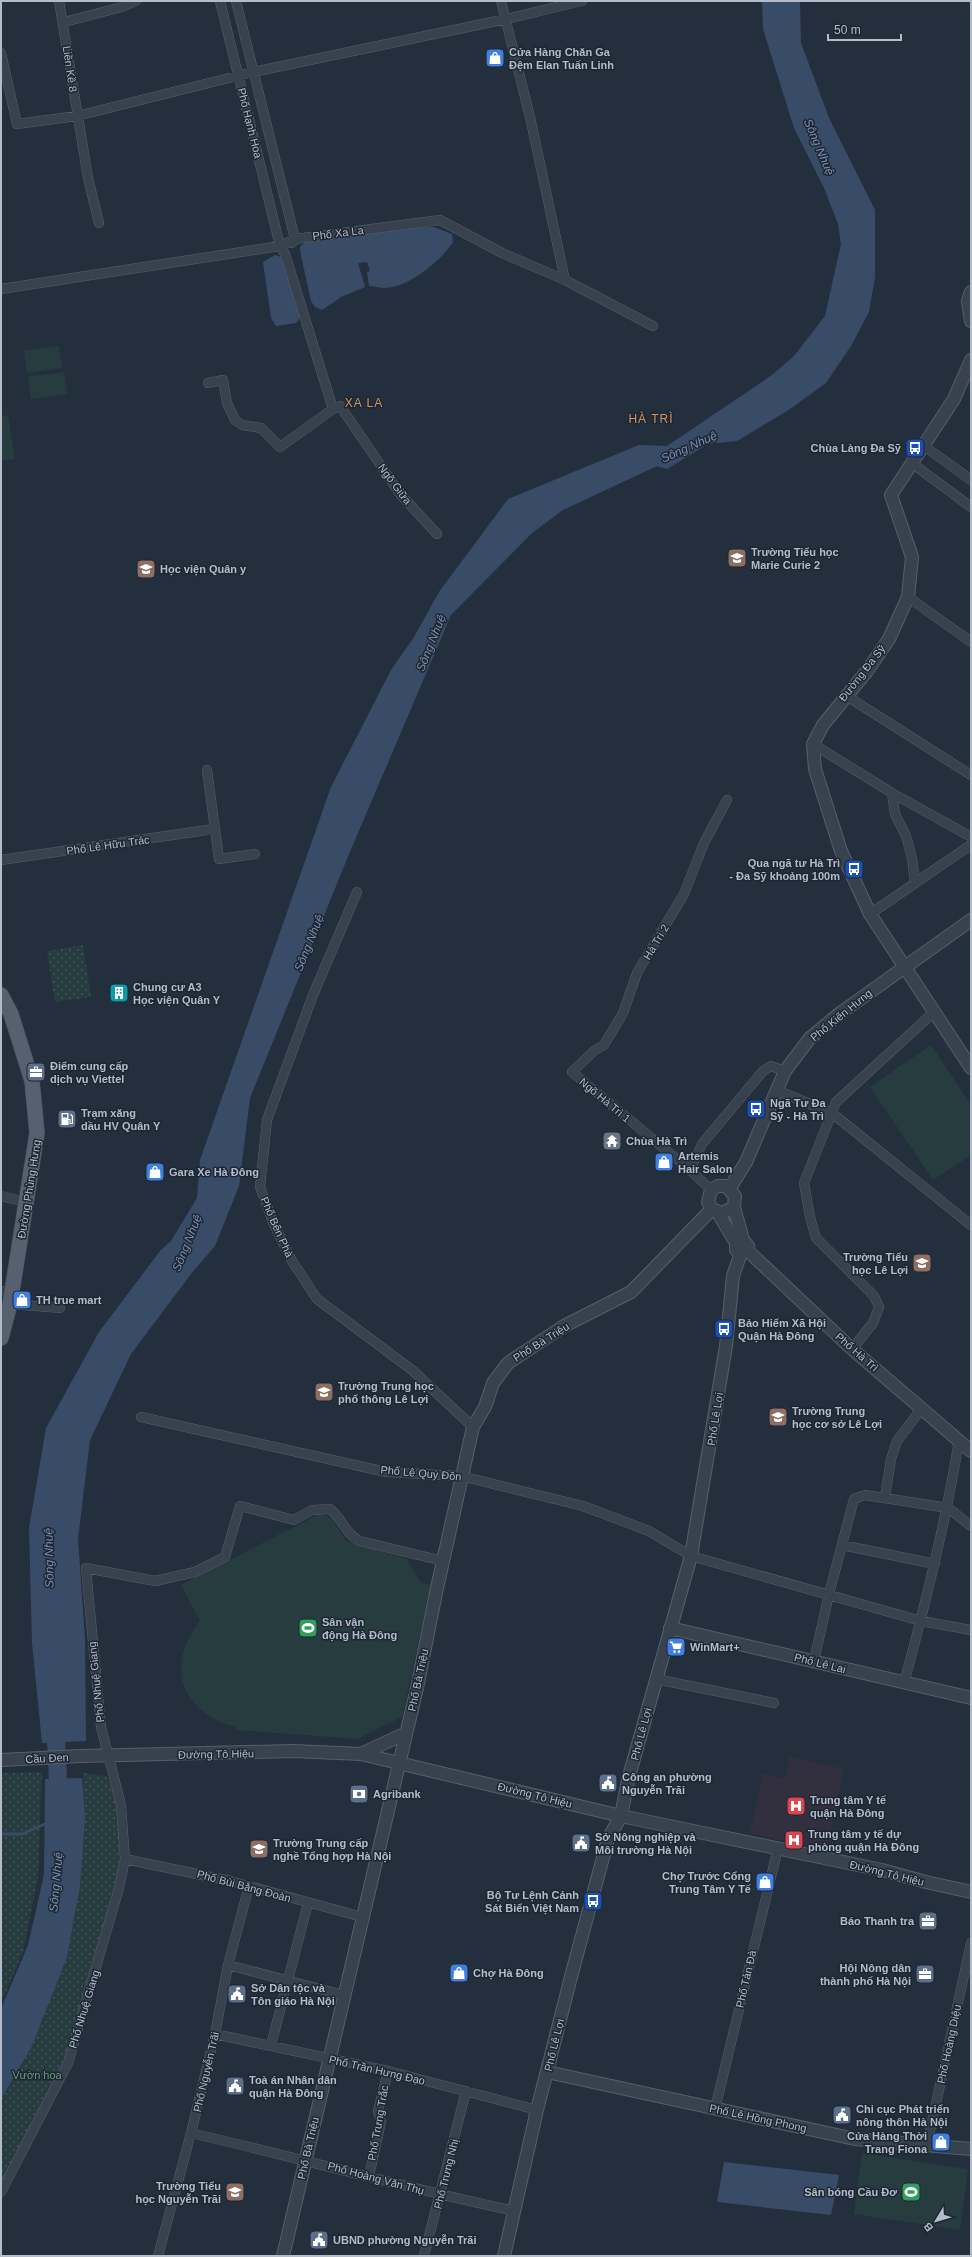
<svg xmlns="http://www.w3.org/2000/svg" width="972" height="2257" viewBox="0 0 972 2257" font-family="Arial,sans-serif">
  <style>
    .medical { fill: #32303f }
    .grass { fill: #263c3f }
    .park { fill: url(#park-dots) }
    .water { fill: #394c67 }
    .lines { fill: none; stroke-linecap: round; stroke-linejoin: round }
    .stream { stroke: #394c67; stroke-width: 3 }
    .river { stroke: #394c67; stroke-width: 18 }
    .minor-casing { stroke: #565f6c; stroke-width: 10 }
    .tertiary-casing { stroke: #565f6c; stroke-width: 14 }
    .primary-casing { stroke: #414a57; stroke-width: 16 }
    .minor { stroke: #38414e; stroke-width: 9 }
    .tertiary { stroke: #38414e; stroke-width: 12 }
    .primary { stroke: #56606e; stroke-width: 15 }
    .labels { text-anchor: middle; dominant-baseline: central; stroke-width: 3; stroke-linejoin: round; paint-order: stroke }
    .poi-label { font-size: 11px; font-weight: bold; fill: #b4bcc9; stroke: #1d2633; text-anchor: start }
    .street-label { font-size: 11px; fill: #b4bcc9; stroke: #1d2633 }
    .park-label { font-size: 11px; fill: #6b9a76; stroke: #1d2633 }
    .water-label { font-size: 12px; font-style: italic; fill: #7c92b1; stroke: #1d2633 }
    .neighbourhood-label { font-size: 12px; letter-spacing: 1px; fill: #d59563; stroke: #1d2633 }
  </style>
  <defs>
    <pattern id="park-dots" width="8" height="8" patternUnits="userSpaceOnUse"><rect width="8" height="8" fill="#263c3f"/><path d="M2 2h.1M6 6h.1" fill="none" stroke="#435659" stroke-width="1.8" stroke-linecap="round"/></pattern>
  </defs>
  <rect width="100%" height="100%" fill="#242f3e"/>
  <path class="medical" d="M790 1757 844 1769 826 1850 750 1833 763 1774 785 1779Z"/>
  <path class="grass" d="M59 346 62 368 27 373 24 351Z
    M64 372 67 394 31 399 28 377Z
    M8 415 15 459 1 461V417Z
    M931 1045 971 1105V1155L933 1180 870 1087Z
    M321 1513 332 1519 346 1541 407 1559 421 1583 431 1585 402 1717 357 1739 237 1730 235 1726C224 1725 214 1719 204 1712 171 1687 177 1650 200 1621L181 1585Z
    M862 2153 968 2169 960 2230 854 2214Z"/>
  <path class="park" d="M83 945 91 997 55 1002 47 951Z
    M42 1772 38 1877 23 1952 1 2004V1773Z
    M83 1773 106 1776 120 1804 121 1858 118 1887 66 2062 1 2189V2097L42 2023 63 1962 75 1917 83 1815Z"/>
  <path class="water" d="M762 1H800L801 43 829 118 875 210V277L869 312 851 346 826 383 790 409 737 441 708 444 667 469 657 466 563 510 532 533 451 615 349 854 250 1098 239 1186 215 1246 191 1274 131 1354 90 1440 78 1539 85 1639 86 1741 42 1743 32 1643 29 1528 46 1428 99 1332 160 1251 171 1241 197 1198 200 1160 331 787 391 670 414 637 439 592 508 499 639 445 667 446 772 375 794 356 825 316 841 244 838 224 824 188 794 128 763 29Z
    M433 227 452 234 453 242C441 261 408 288 384 288 379 288 374 286 369 286L367 272 370 271 367 262 358 263 365 287 341 297 322 310 315 307 311 301 300 251V247L306 241 410 228Z
    M275 255 281 257 302 315 296 323 276 326 271 318 263 262Z
    M82 1778 85 1818 80 1886 67 1957 32 2046 1 2099V2009L28 1945 44 1875 45 1779Z
    M724 2162 839 2175 831 2215 717 2202Z"/>
  <g class="lines">
    <path class="stream" d="M1 1834H22L47 1823"/>
    <path class="river" d="M55 1718 59 1802"/>
    <defs>
      <path id="minor" d="M59 1 88 178 99 223
        M220 1 280 246 285 254 333 409 340 406 401 495 437 534
        M236 1 295 239 292 243
        M501 1 530 117 565 280
        M64 22 122 7 136 1
        M1 53 17 124 77 116 253 72 506 19 582 1
        M1 289 280 246 295 239 440 220 502 253 565 280 653 326
        M208 383 223 380 227 403 235 420 242 425 261 428 280 447 333 409
        M924 446 971 480
        M913 464 971 507
        M908 597 971 642
        M845 695 971 775
        M813 744 892 793 971 837
        M207 770 219 859 255 854
        M892 793 895 814 906 836 912 858 915 883
        M1 860 214 829
        M357 892 313 995 267 1120 260 1187 273 1222 292 1261 317 1299 412 1370 473 1427
        M870 914 971 845
        M776 1090 832 1113 971 1225
        M690 1170 702 1144 763 1071 771 1066 785 1071
        M711 1190 690 1170 572 1072 595 1050 604 1045 623 1013 637 973 684 894 704 843 727 800
        M1 1196 27 1202
        M1 1291 12 1292
        M10 1304 60 1308
        M852 1349 873 1323 879 1307 874 1296 816 1238 810 1217 804 1183 836 1102 934 1012
        M141 1417 386 1472 461 1476 583 1506 649 1531 691 1556 921 1621 971 1630
        M885 1497 891 1459 897 1441 922 1408
        M842 1545 935 1564
        M814 1661 829 1594 854 1499 865 1495 948 1508 971 1526
        M656 1679 774 1703
        M904 1683C926 1602 946 1522 959 1440
        M125 1859 230 1881 362 1917
        M228 1965 343 1995
        M215 2034 388 2071 537 2110
        M271 2045 308 1903
        M715 2109 778 1848
        M191 2133C299 2158 406 2188 515 2211
        M927 2145 971 1943
        M369 2176 381 2122 378 2111 388 2071
        M1 2192 68 2063 119 1888 125 1859 121 1805 101 1727 86 1568 155 1581 195 1572 225 1557 240 1506 294 1520 312 1510 330 1509C342 1518 346 1535 360 1541L443 1561
        M158 2256 191 2133 215 2034 228 1965 249 1886
        M424 2256 466 2091"/>
      <path id="tertiary" d="M971 292 968 301 971 321
        M971 360 954 399 891 495 912 557 908 597 889 639 867 671 823 725 813 744 815 769 841 851 870 914 971 1068
        M730 1188 746 1162 785 1071 810 1038 839 1014 971 920
        M734 1207 722 1213 712 1209 708 1202 711 1190 718 1186H726L735 1196 734 1207 743 1240 748 1246 745 1252 741 1253
        M718 1213 736 1243V1250L741 1253
        M747 1250 852 1349 971 1451
        M670 1628 971 1698
        M361 1754 406 1733
        M1 1760 81 1756 293 1751 361 1754 621 1816 882 1870 926 1882 971 1892
        M547 2072 855 2139 971 2149
        M283 2256 417 1688 437 1588 473 1427 485 1407 493 1383 508 1363 564 1326 631 1292 712 1209
        M504 2256 537 2110 572 1973 608 1839 621 1816 628 1780 691 1556 726 1346 733 1276 741 1253"/>
      <path id="primary" d="M1 995 11 1014 32 1081 37 1133 10 1304 1 1338"/>
    </defs>
    <use href="#minor" class="minor-casing"/>
    <use href="#tertiary" class="tertiary-casing"/>
    <use href="#primary" class="primary-casing"/>
    <use href="#minor" class="minor"/>
    <use href="#tertiary" class="tertiary"/>
    <use href="#primary" class="primary"/>
  </g>
  <defs>
    <symbol id="shop-square" viewBox="-11 -11 22 22"><rect x="-9" y="-9" width="18" height="18" rx="4" fill="#3f7fe0" stroke="#1d2633"/><path d="M-5-2.5h2.3a2.7 3.5 0 0 1 5.4 0H5L5.5 6h-11ZM-1.5-2.5h3a1.5 2.3 0 0 0-3 0Z" fill="#fff"/></symbol>
    <symbol id="bus-square" viewBox="-11 -11 22 22"><rect x="-9" y="-9" width="18" height="18" rx="4" fill="#1a4fb4" stroke="#1d2633"/><path d="M-5-6H5V4H4V6H2V4H-2V6H-4V4H-5ZM-3.5-4V0h7V-4ZM-3.5 1.2v1.5H-2V1.2ZM2 1.2v1.5H3.5V1.2Z" fill="#fff"/></symbol>
    <symbol id="school-square" viewBox="-11 -11 22 22"><rect x="-9" y="-9" width="18" height="18" rx="4" fill="#8d6e63" stroke="#1d2633"/><path d="M0-5L7-2L0 1L-7-2ZM-4 1L0 2.5L4 1V4Q0 6-4 4Z" fill="#fff"/></symbol>
    <symbol id="university-square" viewBox="-11 -11 22 22"><rect x="-9" y="-9" width="18" height="18" rx="4" fill="#8d6e63" stroke="#1d2633"/><path d="M0-5L7-2L0 1L-7-2ZM-4 1L0 2.5L4 1V4Q0 6-4 4Z" fill="#fff"/></symbol>
    <symbol id="building-square" viewBox="-11 -11 22 22"><rect x="-9" y="-9" width="18" height="18" rx="4" fill="#0f9aa8" stroke="#1d2633"/><path d="M-4-6H4V6H1V3H-1V6H-4ZM-2.5-4.3h1.7v1.8h-1.7ZM.8-4.3h1.7v1.8H.8ZM-2.5-1h1.7V.8h-1.7ZM.8-1h1.7V.8H.8Z" fill="#fff"/></symbol>
    <symbol id="office-square" viewBox="-11 -11 22 22"><rect x="-9" y="-9" width="18" height="18" rx="4" fill="#5c6f8a" stroke="#1d2633"/><path d="M-6-3h4V-5.5h4V-3h4V5H-6ZM-1-4.5V-3h2v-1.5ZM-6 0V1H6V0Z" fill="#fff"/></symbol>
    <symbol id="fuel-square" viewBox="-11 -11 22 22"><rect x="-9" y="-9" width="18" height="18" rx="4" fill="#5c6f8a" stroke="#1d2633"/><path d="M-5.5-6h7V0h2V4h1.3V-2.5L3-4.5l.8-.8L6-3V5H2.5V1h-1V6h-7ZM-4.2-4.7v3.2H.2V-4.7Z" fill="#fff"/></symbol>
    <symbol id="temple-square" viewBox="-11 -11 22 22"><rect x="-9" y="-9" width="18" height="18" rx="4" fill="#6b7280" stroke="#1d2633"/><path d="M0-6L5-2H3V0L6.5 2.5H4V6H1.5V3h-3V6H-4V2.5H-6.5L-3 0V-2H-5Z" fill="#fff"/></symbol>
    <symbol id="stadium-square" viewBox="-11 -11 22 22"><rect x="-9" y="-9" width="18" height="18" rx="4" fill="#2e9e5b" stroke="#1d2633"/><path d="M0-5a6.5 5 0 1 0 0 10a6.5 5 0 1 0 0-10ZM-3.5-1.8h7v3.6h-7Z" fill="#fff"/></symbol>
    <symbol id="supermarket-square" viewBox="-11 -11 22 22"><rect x="-9" y="-9" width="18" height="18" rx="4" fill="#3f7fe0" stroke="#1d2633"/><path d="M-6-5.5h2.5l.6 2H6L4.5 2H-2.5L-4.4-4H-6ZM-1.5 3.2a1.3 1.3 0 1 0 .1 0ZM3 3.2a1.3 1.3 0 1 0 .1 0Z" fill="#fff"/></symbol>
    <symbol id="civic-square" viewBox="-11 -11 22 22"><rect x="-9" y="-9" width="18" height="18" rx="4" fill="#5c6f8a" stroke="#1d2633"/><path d="M-.6-6.5H3V-4.5H.6V-3L4-1V1h2V6H-6V1h2V-1L-.6-3ZM-1.2 2.5V6h2.4V2.5Z" fill="#fff"/></symbol>
    <symbol id="bank-square" viewBox="-11 -11 22 22"><rect x="-9" y="-9" width="18" height="18" rx="4" fill="#5c6f8a" stroke="#1d2633"/><path d="M-6-4H6V4H-6ZM0-2.3a2.3 2.3 0 1 0 0 4.6a2.3 2.3 0 1 0 0-4.6Z" fill="#fff"/></symbol>
    <symbol id="hospital-square" viewBox="-11 -11 22 22"><rect x="-9" y="-9" width="18" height="18" rx="4" fill="#e0444e" stroke="#1d2633"/><path d="M-5-5h3v3.5h4V-5h3V5h-3V1.5h-4V5h-3Z" fill="#fff"/></symbol>
  </defs>
  <g fill-rule="evenodd">
    <use href="#shop-square" x="484" y="47" width="22" height="22"/>
    <use href="#bus-square" x="904" y="437" width="22" height="22"/>
    <use href="#school-square" x="726" y="547" width="22" height="22"/>
    <use href="#university-square" x="135" y="558" width="22" height="22"/>
    <use href="#bus-square" x="843" y="858" width="22" height="22"/>
    <use href="#building-square" x="108" y="982" width="22" height="22"/>
    <use href="#office-square" x="25" y="1061" width="22" height="22"/>
    <use href="#bus-square" x="745" y="1098" width="22" height="22"/>
    <use href="#fuel-square" x="56" y="1108" width="22" height="22"/>
    <use href="#temple-square" x="601" y="1130" width="22" height="22"/>
    <use href="#shop-square" x="653" y="1151" width="22" height="22"/>
    <use href="#shop-square" x="144" y="1161" width="22" height="22"/>
    <use href="#school-square" x="911" y="1252" width="22" height="22"/>
    <use href="#shop-square" x="11" y="1289" width="22" height="22"/>
    <use href="#bus-square" x="713" y="1318" width="22" height="22"/>
    <use href="#school-square" x="313" y="1381" width="22" height="22"/>
    <use href="#school-square" x="767" y="1406" width="22" height="22"/>
    <use href="#stadium-square" x="297" y="1617" width="22" height="22"/>
    <use href="#supermarket-square" x="665" y="1636" width="22" height="22"/>
    <use href="#civic-square" x="597" y="1772" width="22" height="22"/>
    <use href="#bank-square" x="348" y="1783" width="22" height="22"/>
    <use href="#hospital-square" x="785" y="1795" width="22" height="22"/>
    <use href="#hospital-square" x="783" y="1829" width="22" height="22"/>
    <use href="#civic-square" x="570" y="1832" width="22" height="22"/>
    <use href="#school-square" x="248" y="1838" width="22" height="22"/>
    <use href="#shop-square" x="754" y="1871" width="22" height="22"/>
    <use href="#bus-square" x="582" y="1890" width="22" height="22"/>
    <use href="#office-square" x="917" y="1910" width="22" height="22"/>
    <use href="#shop-square" x="448" y="1962" width="22" height="22"/>
    <use href="#office-square" x="914" y="1963" width="22" height="22"/>
    <use href="#civic-square" x="226" y="1983" width="22" height="22"/>
    <use href="#civic-square" x="224" y="2075" width="22" height="22"/>
    <use href="#civic-square" x="831" y="2104" width="22" height="22"/>
    <use href="#shop-square" x="930" y="2131" width="22" height="22"/>
    <use href="#school-square" x="224" y="2181" width="22" height="22"/>
    <use href="#stadium-square" x="900" y="2181" width="22" height="22"/>
    <use href="#civic-square" x="308" y="2229" width="22" height="22"/>
  </g>
  <g class="labels">
    <g class="poi-label">
      <text x="509" y="52">Cửa Hàng Chăn Ga<tspan x="509" dy="13">Đệm Elan Tuấn Linh</tspan></text>
      <text x="901" y="448" text-anchor="end">Chùa Làng Đa Sỹ</text>
      <text x="751" y="552">Trường Tiểu học<tspan x="751" dy="13">Marie Curie 2</tspan></text>
      <text x="160" y="569">Học viện Quân y</text>
      <text x="840" y="863" text-anchor="end">Qua ngã tư Hà Trì<tspan x="840" dy="13">- Đa Sỹ khoảng 100m</tspan></text>
      <text x="133" y="987">Chung cư A3<tspan x="133" dy="13">Học viện Quân Y</tspan></text>
      <text x="50" y="1066">Điểm cung cấp<tspan x="50" dy="13">dịch vụ Viettel</tspan></text>
      <text x="770" y="1103">Ngã Tư Đa<tspan x="770" dy="13">Sỹ - Hà Trì</tspan></text>
      <text x="81" y="1113">Trạm xăng<tspan x="81" dy="13">dầu HV Quân Y</tspan></text>
      <text x="626" y="1141">Chùa Hà Trì</text>
      <text x="678" y="1156">Artemis<tspan x="678" dy="13">Hair Salon</tspan></text>
      <text x="169" y="1172">Gara Xe Hà Đông</text>
      <text x="908" y="1257" text-anchor="end">Trường Tiểu<tspan x="908" dy="13">học Lê Lợi</tspan></text>
      <text x="36" y="1300">TH true mart</text>
      <text x="738" y="1323">Bảo Hiểm Xã Hội<tspan x="738" dy="13">Quận Hà Đông</tspan></text>
      <text x="338" y="1386">Trường Trung học<tspan x="338" dy="13">phổ thông Lê Lợi</tspan></text>
      <text x="792" y="1411">Trường Trung<tspan x="792" dy="13">học cơ sở Lê Lợi</tspan></text>
      <text x="322" y="1622">Sân vận<tspan x="322" dy="13">động Hà Đông</tspan></text>
      <text x="690" y="1647">WinMart+</text>
      <text x="622" y="1777">Công an phường<tspan x="622" dy="13">Nguyễn Trãi</tspan></text>
      <text x="373" y="1794">Agribank</text>
      <text x="810" y="1800">Trung tâm Y tế<tspan x="810" dy="13">quận Hà Đông</tspan></text>
      <text x="808" y="1834">Trung tâm y tế dự<tspan x="808" dy="13">phòng quận Hà Đông</tspan></text>
      <text x="595" y="1837">Sở Nông nghiệp và<tspan x="595" dy="13">Môi trường Hà Nội</tspan></text>
      <text x="273" y="1843">Trường Trung cấp<tspan x="273" dy="13">nghề Tổng hợp Hà Nội</tspan></text>
      <text x="751" y="1876" text-anchor="end">Chợ Trước Cổng<tspan x="751" dy="13">Trung Tâm Y Tế</tspan></text>
      <text x="579" y="1895" text-anchor="end">Bộ Tư Lệnh Cảnh<tspan x="579" dy="13">Sát Biển Việt Nam</tspan></text>
      <text x="914" y="1921" text-anchor="end">Báo Thanh tra</text>
      <text x="911" y="1968" text-anchor="end">Hội Nông dân<tspan x="911" dy="13">thành phố Hà Nội</tspan></text>
      <text x="473" y="1973">Chợ Hà Đông</text>
      <text x="251" y="1988">Sở Dân tộc và<tspan x="251" dy="13">Tôn giáo Hà Nội</tspan></text>
      <text x="249" y="2080">Toà án Nhân dân<tspan x="249" dy="13">quận Hà Đông</tspan></text>
      <text x="856" y="2109">Chi cục Phát triển<tspan x="856" dy="13">nông thôn Hà Nội</tspan></text>
      <text x="927" y="2136" text-anchor="end">Cửa Hàng Thời<tspan x="927" dy="13">Trang Fiona</tspan></text>
      <text x="221" y="2186" text-anchor="end">Trường Tiểu<tspan x="221" dy="13">học Nguyễn Trãi</tspan></text>
      <text x="897" y="2192" text-anchor="end">Sân bóng Cầu Đơ</text>
      <text x="333" y="2240">UBND phường Nguyễn Trãi</text>
    </g>
    <g class="street-label">
      <text transform="translate(70 69) rotate(82)">Liền Kề 8</text>
      <text transform="translate(250 123) rotate(76)">Phố Hạnh Hoa</text>
      <text transform="translate(338 233) rotate(-7)">Phố Xa La</text>
      <text transform="translate(395 484) rotate(53)">Ngõ Giữa</text>
      <text transform="translate(862 673) rotate(-52)">Đường Đa Sỹ</text>
      <text transform="translate(108 845) rotate(-8)">Phố Lê Hữu Trác</text>
      <text transform="translate(656 942) rotate(-59)">Hà Trì 2</text>
      <text transform="translate(841 1015) rotate(-39)">Phố Kiến Hưng</text>
      <text transform="translate(605 1100) rotate(40)">Ngõ Hà Trì 1</text>
      <text transform="translate(29 1189) rotate(-81)">Đường Phùng Hưng</text>
      <text transform="translate(277 1227) rotate(66)">Phố Bến Phà</text>
      <text transform="translate(541 1342) rotate(-32)">Phố Bà Triệu</text>
      <text transform="translate(857 1352) rotate(41)">Phố Hà Trì</text>
      <text transform="translate(715 1419) rotate(-81)">Phố Lê Lợi</text>
      <text transform="translate(421 1473) rotate(5)">Phố Lê Quý Đôn</text>
      <text transform="translate(820 1663) rotate(14)">Phố Lê Lai</text>
      <text transform="translate(418 1680) rotate(-78)">Phố Bà Triệu</text>
      <text transform="translate(96 1682) rotate(-96)">Phố Nhuệ Giang</text>
      <text transform="translate(641 1734) rotate(-75)">Phố Lê Lợi</text>
      <text transform="translate(216 1754) rotate(-1)">Đường Tô Hiệu</text>
      <text transform="translate(47 1758) rotate(-3)">Cầu Đen</text>
      <text transform="translate(535 1795) rotate(14)">Đường Tô Hiệu</text>
      <text transform="translate(887 1873) rotate(14)">Đường Tô Hiệu</text>
      <text transform="translate(244 1886) rotate(15)">Phố Bùi Bằng Đoàn</text>
      <text transform="translate(746 1979) rotate(-77)">Phố Tản Đà</text>
      <text transform="translate(84 2009) rotate(-73)">Phố Nhuệ Giang</text>
      <text transform="translate(949 2044) rotate(-78)">Phố Hoàng Diệu</text>
      <text transform="translate(554 2045) rotate(-76)">Phố Lê Lợi</text>
      <text transform="translate(377 2070) rotate(13)">Phố Trần Hưng Đạo</text>
      <text transform="translate(206 2072) rotate(-77)">Phố Nguyễn Trãi</text>
      <text transform="translate(758 2118) rotate(12)">Phố Lê Hồng Phong</text>
      <text transform="translate(378 2123) rotate(-80)">Phố Trưng Trắc</text>
      <text transform="translate(308 2148) rotate(-77)">Phố Bà Triệu</text>
      <text transform="translate(446 2174) rotate(-76)">Phố Trưng Nhị</text>
      <text transform="translate(376 2178) rotate(15)">Phố Hoàng Văn Thụ</text>
    </g>
    <g class="park-label">
      <text x="37" y="2075">Vườn hoa</text>
    </g>
    <g class="water-label">
      <text transform="translate(819 147) rotate(67)">Sông Nhuệ</text>
      <text transform="translate(689 447) rotate(-24)">Sông Nhuệ</text>
      <text transform="translate(431 643) rotate(-68)">Sông Nhuệ</text>
      <text transform="translate(309 943) rotate(-68)">Sông Nhuệ</text>
      <text transform="translate(187 1243) rotate(-68)">Sông Nhuệ</text>
      <text transform="translate(49 1558) rotate(-91)">Sông Nhuệ</text>
      <text transform="translate(56 1882) rotate(-85)">Sông Nhuệ</text>
    </g>
    <g class="neighbourhood-label">
      <text x="364" y="403">XA LA</text>
      <text x="651" y="419">HÀ TRÌ</text>
    </g>
  </g>
  <rect width="972" height="2257" fill="none" stroke="#b4bcc9" stroke-width="4"/>
  <g transform="translate(936 2221) rotate(232)" stroke="#1d2633" stroke-width="3" paint-order="stroke">
  <path d="M0-3L7 15L0 10L-7 15Z" fill="#b4bcc9"/>
  <text y="-6" font-size="11" font-weight="bold" text-anchor="middle" fill="#b4bcc9">B</text>
  </g>
  <path d="M828 34v6h73v-6" fill="none" stroke="#b4bcc9" stroke-width="2"/>
  <text x="834" y="34" font-size="12" fill="#b4bcc9" stroke="#1d2633" stroke-width="3" paint-order="stroke">50 m</text>
</svg>
